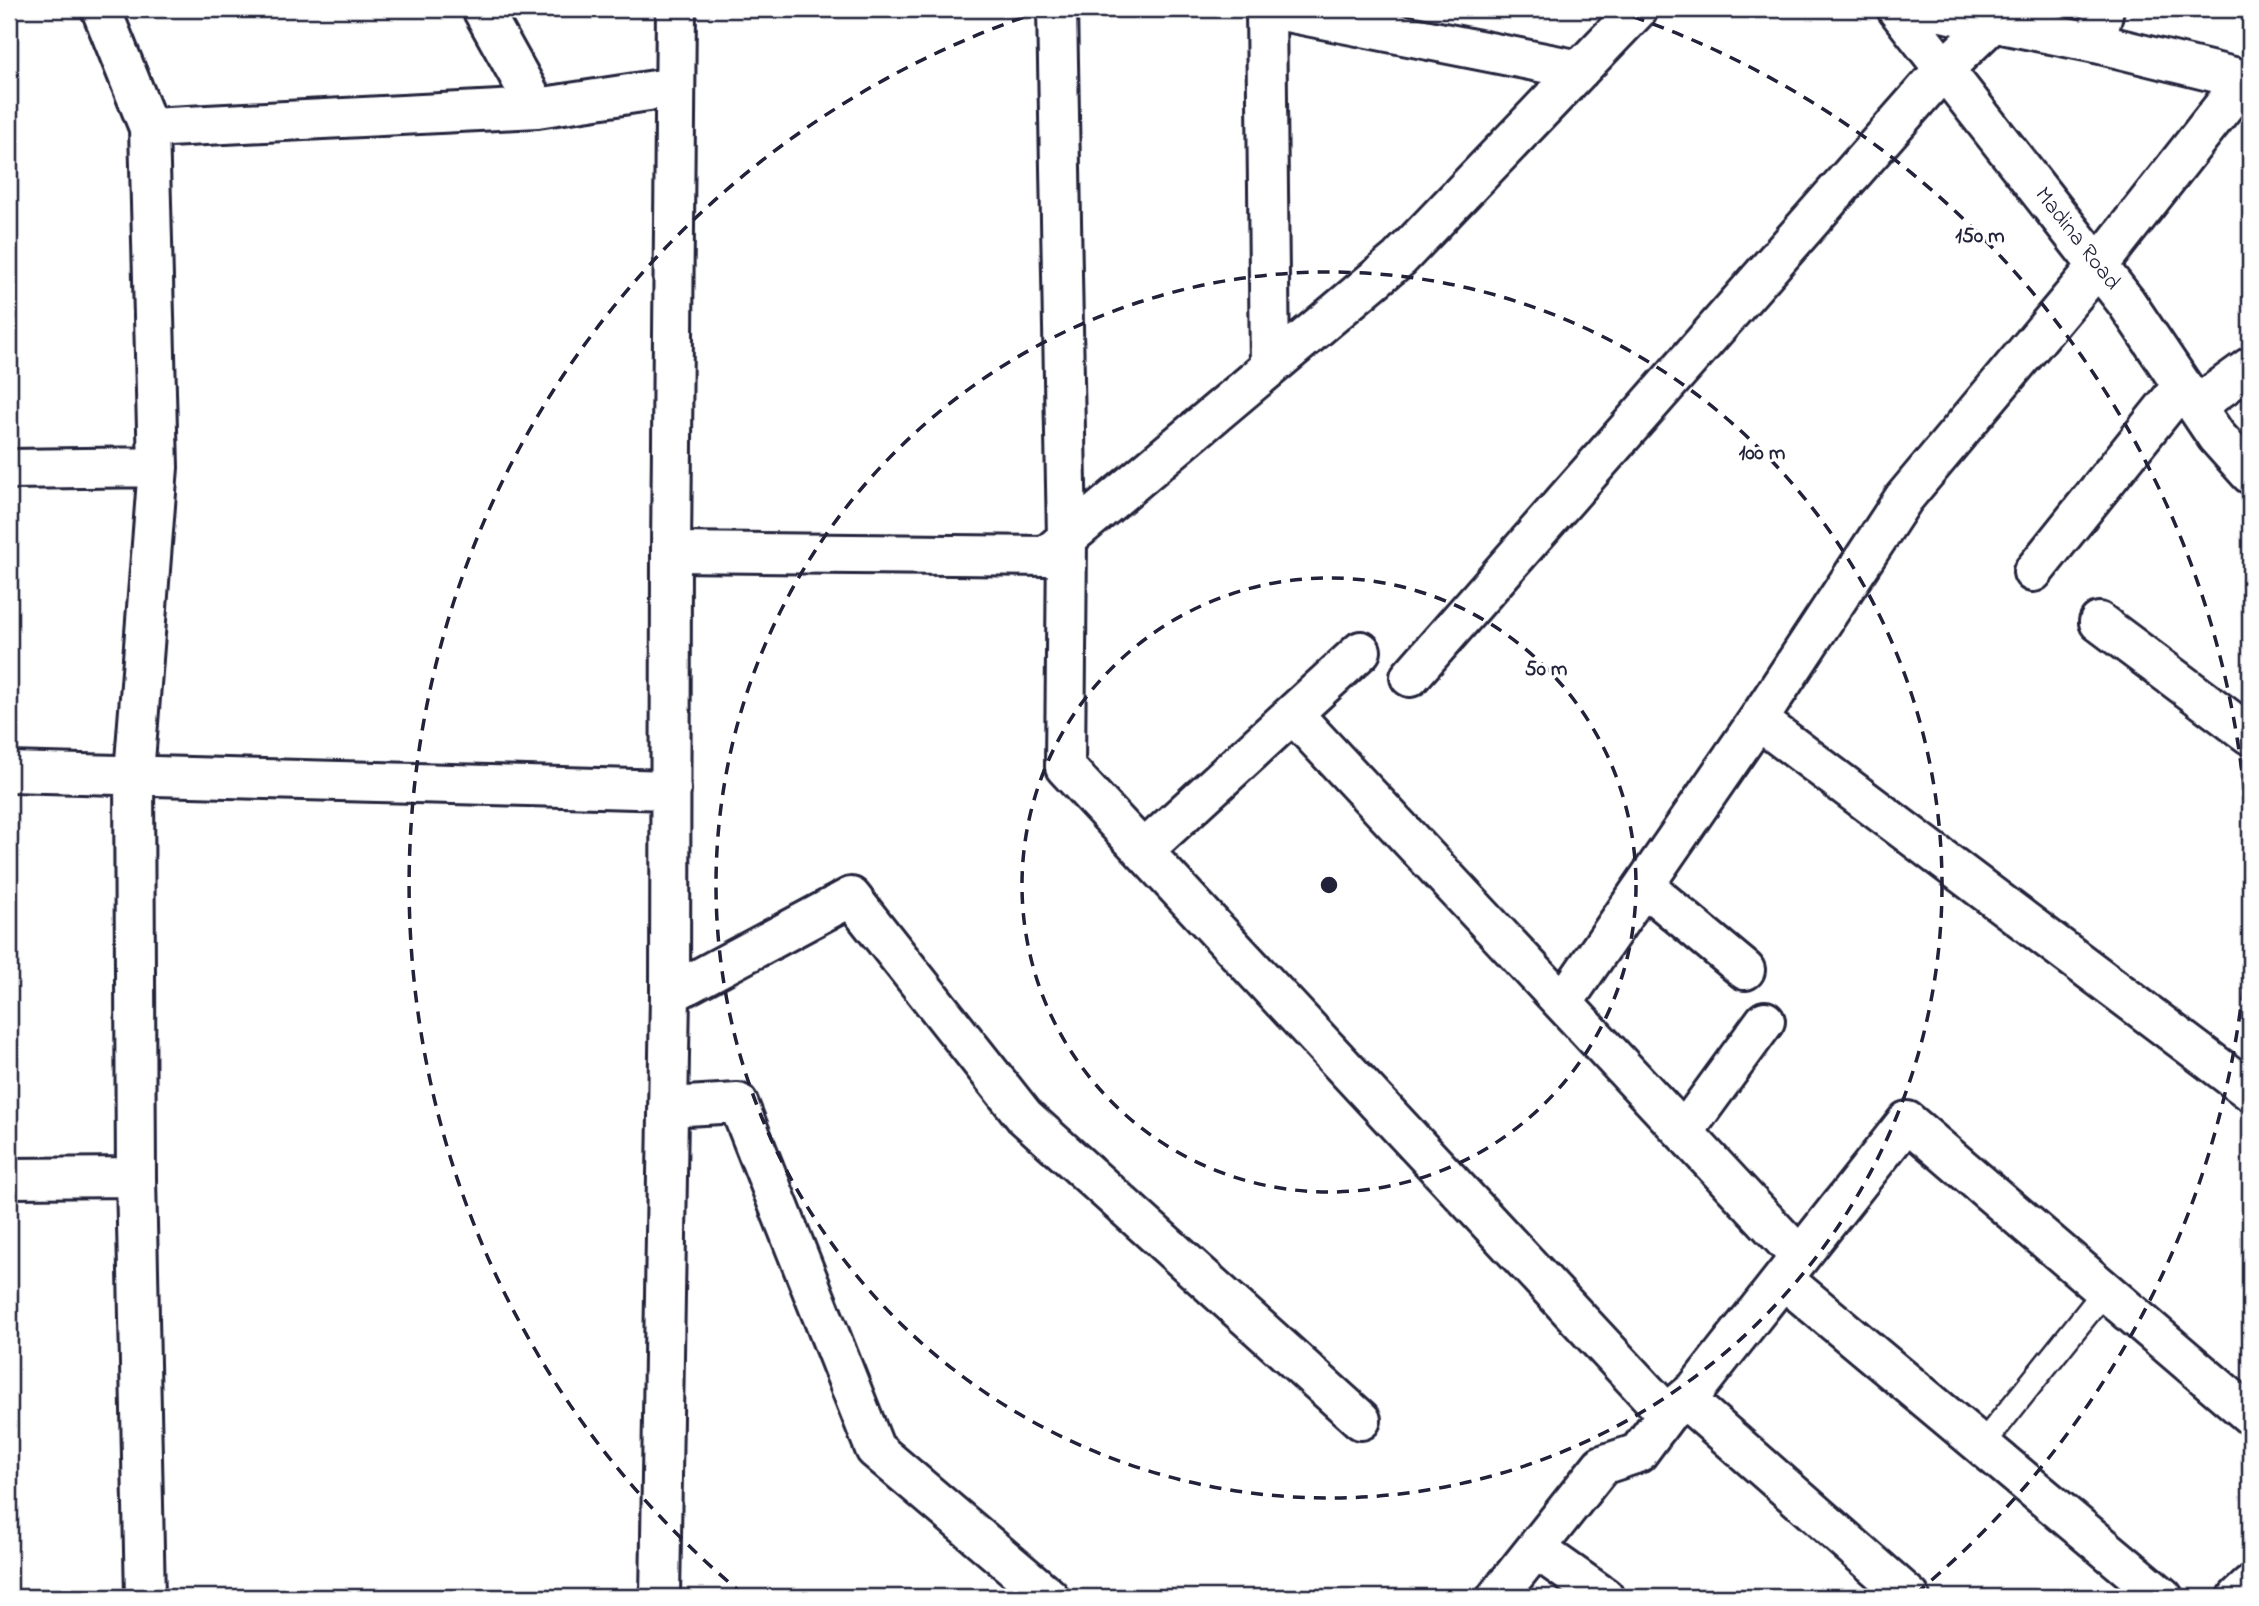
<svg xmlns="http://www.w3.org/2000/svg" width="2259" height="1606" viewBox="0 0 2259 1606" font-family="'Indie Flower',sans-serif">
  <style>
    .lines { fill: none; stroke-linecap: round; stroke-linejoin: round }
    .lane-casing { stroke: #22223b; stroke-width: 28 }
    .street-casing { stroke: #22223b; stroke-width: 44 }
    .secondary-casing { stroke: #22223b; stroke-width: 44 }
    .lane { stroke: #fff; stroke-width: 23 }
    .street { stroke: #fff; stroke-width: 38 }
    .secondary { stroke: #fff; stroke-width: 38 }
    .ring { fill: none; stroke: #22223b; stroke-width: 3.5; stroke-dasharray: 12 9 }
    .labels { text-anchor: middle; dominant-baseline: central; stroke-width: 6; stroke-linejoin: round; paint-order: stroke }
    .street-label { font-size: 23px; fill: #22223b; stroke: #fff }
    .centre { fill: #22223b; stroke: #fff; stroke-width: 3.5 }
    .ring-label { font-size: 21px; text-anchor: middle; font-weight: bold; fill: #22223b; stroke: #fff; stroke-width: 6; stroke-linejoin: round; paint-order: stroke }
  </style>
  <rect width="100%" height="100%" fill="#fff"/>
  <filter id="ink" filterUnits="userSpaceOnUse"><feTurbulence type="fractalNoise" baseFrequency=".0143" numOctaves="2"/><feDisplacementMap in="SourceGraphic" scale="14" xChannelSelector="R" yChannelSelector="G"/><feConvolveMatrix kernelMatrix="1 2 1 2 8 2 1 2 1" color-interpolation-filters="sRGB"/></filter>
  <g filter="url(#ink)">
    <g class="lines">
      <defs>
        <path id="lane" d="M1982 1445 2105 1291"/>
        <path id="street" d="M101 9 149 128 158 467 134 774 136 1177 145 1597
          M482 9 537 108
          M1057 9 1067 538 1065 767 1667 1414
          M1266 9 1270 367
          M1272 9 1580 70
          M1897 9 2126 302 2216 436 2250 474
          M2096 43 2104 9
          M149 128 537 108 675 87
          M2196 406 2250 367
          M9 469 158 467
          M671 552 1046 556 1399 259 1638 9
          M2033 572 2182 386
          M2099 622 2250 735
          M1410 677 1944 69 1992 23
          M1293 714 1800 1257
          M1758 720 2250 1091
          M9 772 671 790
          M1143 851 1361 651
          M1644 886 1745 970
          M670 994 851 897 1024 1116 1361 1420
          M1563 1003 1758 720 1904 498 2098 266 2244 80
          M669 1107 738 1103 875 1449 1049 1597
          M1684 1132 1765 1021
          M9 1178 136 1177
          M1783 1279 2163 1597
          M1685 1399 1910 1597
          M1536 1549 1604 1597
          M1497 1597 1602 1465 1638 1453 1667 1414 1695 1390 1907 1121 2250 1415
          M2238 1597 2250 1586"/>
        <path id="secondary" d="M1927 9 2096 43 2250 81
          M660 1597 670 994 671 552 676 9"/>
      </defs>
      <use href="#lane" class="lane-casing"/>
      <use href="#street" class="street-casing"/>
      <use href="#secondary" class="secondary-casing"/>
      <use href="#lane" class="lane"/>
      <use href="#street" class="street"/>
      <use href="#secondary" class="secondary"/>
    </g>
  </g>
  <g class="ring">
    <circle cx="1329" cy="885" r="307"/>
    <circle cx="1329" cy="885" r="613"/>
    <path d="M744 1595A920 920 0 0 1 1045 10M1613 10A920 920 0 0 1 1914 1595"/>
  </g>
  <g class="labels">
    <g class="street-label">
      <text transform="translate(2077 239) rotate(52)">Madina Road</text>
    </g>
  </g>
  <circle cx="1329" cy="885" r="10" class="centre"/>
  <g class="ring-label">
    <text x="1980" y="242">150 m</text>
    <text x="1762" y="459">100 m</text>
    <text x="1546" y="675">50 m</text>
  </g>
  <rect width="2259" height="1606" fill="none" stroke="#fff" stroke-width="35"/>
  <rect x="18" y="18" width="2224" height="1571" fill="none" stroke="#22223b" stroke-width="2.5" filter="url(#ink)"/>
</svg>
